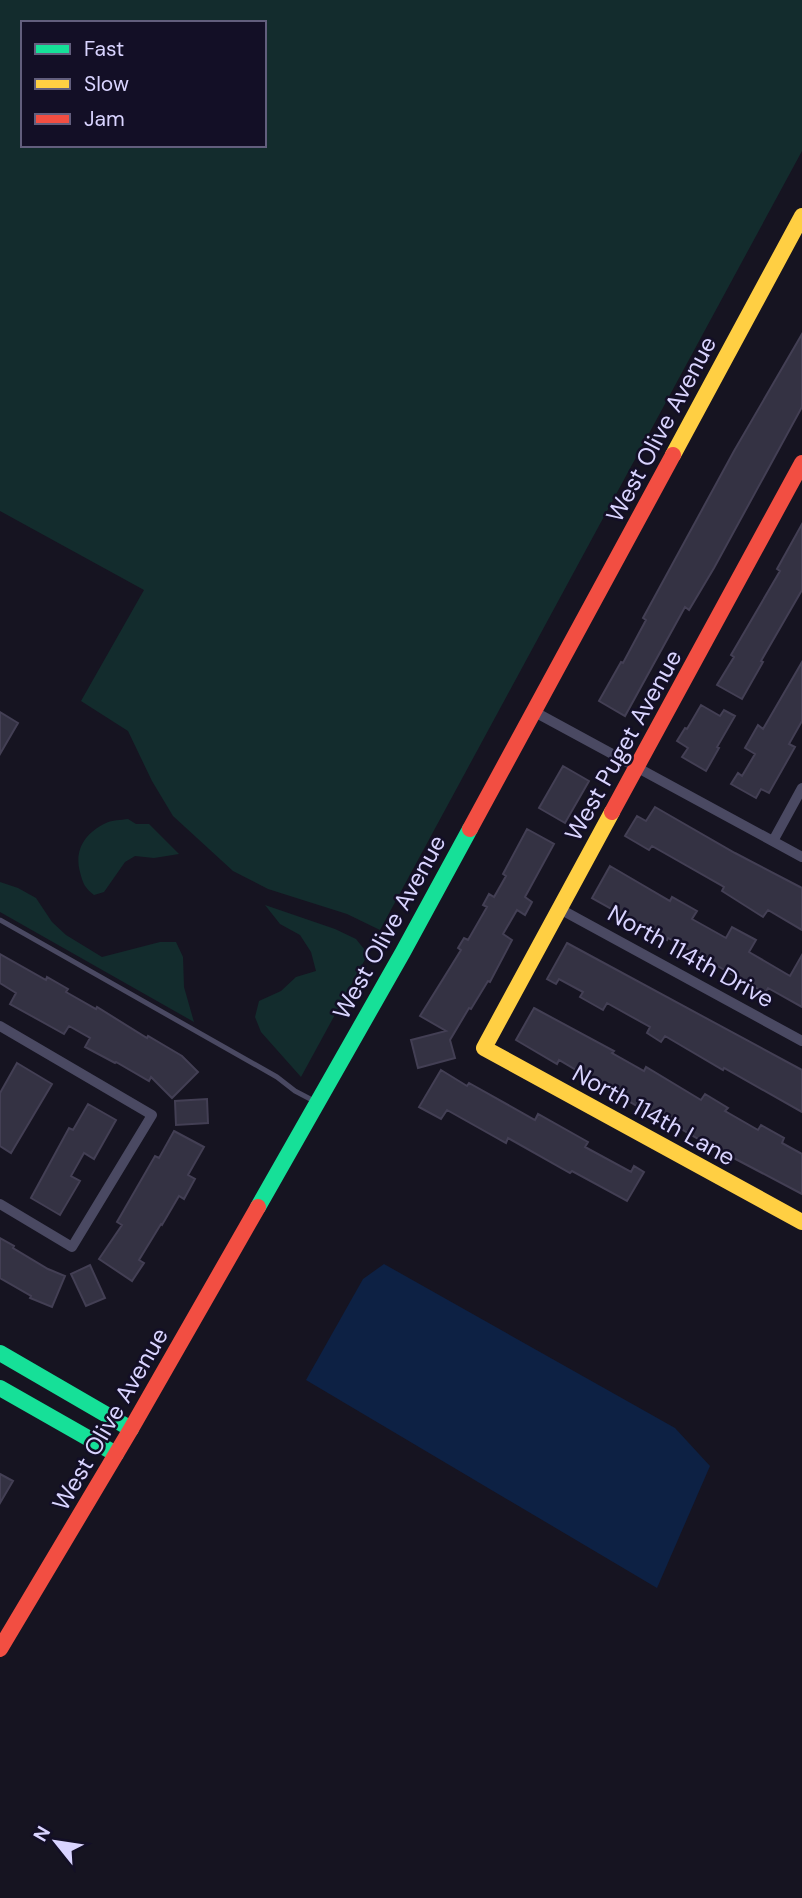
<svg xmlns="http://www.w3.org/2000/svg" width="802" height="1898" viewBox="0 0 802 1898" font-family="'DM Sans',sans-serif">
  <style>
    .green { fill: #132c2d; fill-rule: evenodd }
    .water { fill: #0d2144 }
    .building { fill: #343243; stroke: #433f54; stroke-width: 2 }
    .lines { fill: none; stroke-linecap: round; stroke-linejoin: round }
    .lane { stroke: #4a4962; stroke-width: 5 }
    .street { stroke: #4a4962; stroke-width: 10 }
    .fast { stroke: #16e098; stroke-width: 16 }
    .slow { stroke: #ffcf43; stroke-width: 16 }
    .jam { stroke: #f24e42; stroke-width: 16 }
    .labels { text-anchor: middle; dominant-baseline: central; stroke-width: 5; stroke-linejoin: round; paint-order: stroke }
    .street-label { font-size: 24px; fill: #d9d4ff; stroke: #130f26 }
  </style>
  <rect width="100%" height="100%" fill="#161421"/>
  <path class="green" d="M0 0H802V151L380 930 347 914 268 889 233 871 173 816 152 781 128 731 81 701 144 590 0 511ZM23 23H264V145H23Z
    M128 819 136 824H149L179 854 154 858 135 856 125 862 104 892 94 895C85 888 83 884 80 872 74 850 85 833 106 823 112 820 121 820 128 819Z
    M0 882 18 888 36 898 52 922 66 935 102 957 160 942H176L183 957 184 987 194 1022 0 912Z
    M265 905 335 929 356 939 368 954 301 1077 261 1032 255 1017 259 1001 281 991 296 977 316 971 311 952 300 935 280 924Z"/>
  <path class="water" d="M384 1264 675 1428 710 1466 657 1588 306 1380 363 1279Z"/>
  <path class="building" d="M802 334V407L714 568 689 610 685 607 625 716 599 701 621 662 623 663 646 620 643 618 734 451Z
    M802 524V590L761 661 763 662 742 699 717 685 734 657 731 655 780 571 777 569Z
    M802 662V721L789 744 795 747 769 793 761 789 756 798 731 784 738 773 742 776 755 754 745 748 758 725 763 729Z
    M701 705 720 716 724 710 735 716 717 747 719 748 706 771 682 757 688 748 677 741 685 728 687 729Z
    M0 712 18 723 0 754Z
    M563 766 589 781 565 823 539 808Z
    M655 807 735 853 802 888V930L768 910 763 917 722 891 724 887 652 846 649 850 625 836 637 816 646 821Z
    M527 829 554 844 525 897 532 902 525 915 517 910 503 934 512 940 490 982 488 981 471 1009 469 1008 450 1040 455 1058 418 1068 411 1040 446 1031 420 1016 461 950 458 948 464 938 468 940 487 907 483 905 489 894 494 897 506 876 503 874Z
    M610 866 670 901 672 897 697 911 692 919 726 938 732 927 756 940 749 952 790 976 802 955V1007L768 988 765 993 668 938 667 940 592 898Z
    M567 943 802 1070V1112L724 1068 723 1070 665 1036 661 1042 647 1033 650 1027 607 1003 603 1010 580 997 583 992 559 979 556 984 547 979Z
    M0 954 46 980 47 977 68 989 66 992 96 1009 97 1007 147 1038 148 1036 182 1056 198 1072 172 1098 151 1077 149 1081 116 1062 115 1063 85 1047 90 1038 69 1026 64 1034 10 1004 16 993 0 983Z
    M534 1008 614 1051 612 1053 644 1071 646 1067 701 1100 705 1094 728 1108 725 1111 758 1130 761 1125 784 1138 782 1143 802 1154V1194L707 1144 643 1107 642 1109 559 1060 557 1064 516 1040Z
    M17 1063 52 1084 11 1153 0 1146V1093Z
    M441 1070 467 1086 469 1083 535 1120 538 1114 588 1142 585 1147 631 1172 634 1166 644 1172 627 1201 572 1171 570 1173 508 1138 506 1143 447 1110 441 1119 419 1107Z
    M207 1099 208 1123 176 1125 175 1101Z
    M88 1104 116 1120 94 1159 84 1153 71 1176 80 1181 60 1215 31 1198 69 1128 73 1130Z
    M174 1131 204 1147 188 1175 195 1179 184 1199 179 1196 162 1225 161 1224 139 1260 144 1263 132 1281 99 1259 122 1225 117 1222 155 1156 159 1158Z
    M0 1238 14 1246 13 1248 48 1269 65 1276 52 1307 30 1298 31 1296 0 1278Z
    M90 1265 105 1298 86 1306 71 1274Z
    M0 1474 13 1481 0 1503Z"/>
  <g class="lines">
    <path class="lane" d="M0 920 277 1077 295 1091 316 1102"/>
    <path class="street" d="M533 711 802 857
      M773 841 802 788
      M560 909 802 1041
      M0 1026 152 1115 72 1247 0 1204"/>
    <path class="fast" d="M258 1207 403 952 470 829
      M0 1353 131 1429
      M0 1388 116 1454"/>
    <path class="slow" d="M673 455 802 216
      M612 812 484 1048 802 1222"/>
    <path class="jam" d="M612 812 802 463
      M470 829 673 455
      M0 1649 131 1429 258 1207"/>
  </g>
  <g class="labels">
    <g class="street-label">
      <text transform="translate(661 429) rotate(-62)">West Olive Avenue</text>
      <text transform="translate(623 745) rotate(-61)">West Puget Avenue</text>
      <text transform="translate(389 927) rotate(-61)">West Olive Avenue</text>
      <text transform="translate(691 956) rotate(29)">North 114th Drive</text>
      <text transform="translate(654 1115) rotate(29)">North 114th Lane</text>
      <text transform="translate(110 1419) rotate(-60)">West Olive Avenue</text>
    </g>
  </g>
  <rect x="21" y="21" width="245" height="126" fill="#130f26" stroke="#625e7d" stroke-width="2"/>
  <rect x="35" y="44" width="35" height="10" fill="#16e098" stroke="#625e7d" stroke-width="2"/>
  <text x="84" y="56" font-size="21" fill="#d9d4ff">Fast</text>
  <rect x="35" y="79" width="35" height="10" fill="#ffcf43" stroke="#625e7d" stroke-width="2"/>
  <text x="84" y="91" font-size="21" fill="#d9d4ff">Slow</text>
  <rect x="35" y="114" width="35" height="10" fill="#f24e42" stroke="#625e7d" stroke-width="2"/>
  <text x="84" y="126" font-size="21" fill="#d9d4ff">Jam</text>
  <g transform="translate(56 1842) rotate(300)" stroke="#130f26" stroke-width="5" paint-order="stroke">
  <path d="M0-5L12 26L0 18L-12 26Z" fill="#d9d4ff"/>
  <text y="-10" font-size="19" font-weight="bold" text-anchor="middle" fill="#d9d4ff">N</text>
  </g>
</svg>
